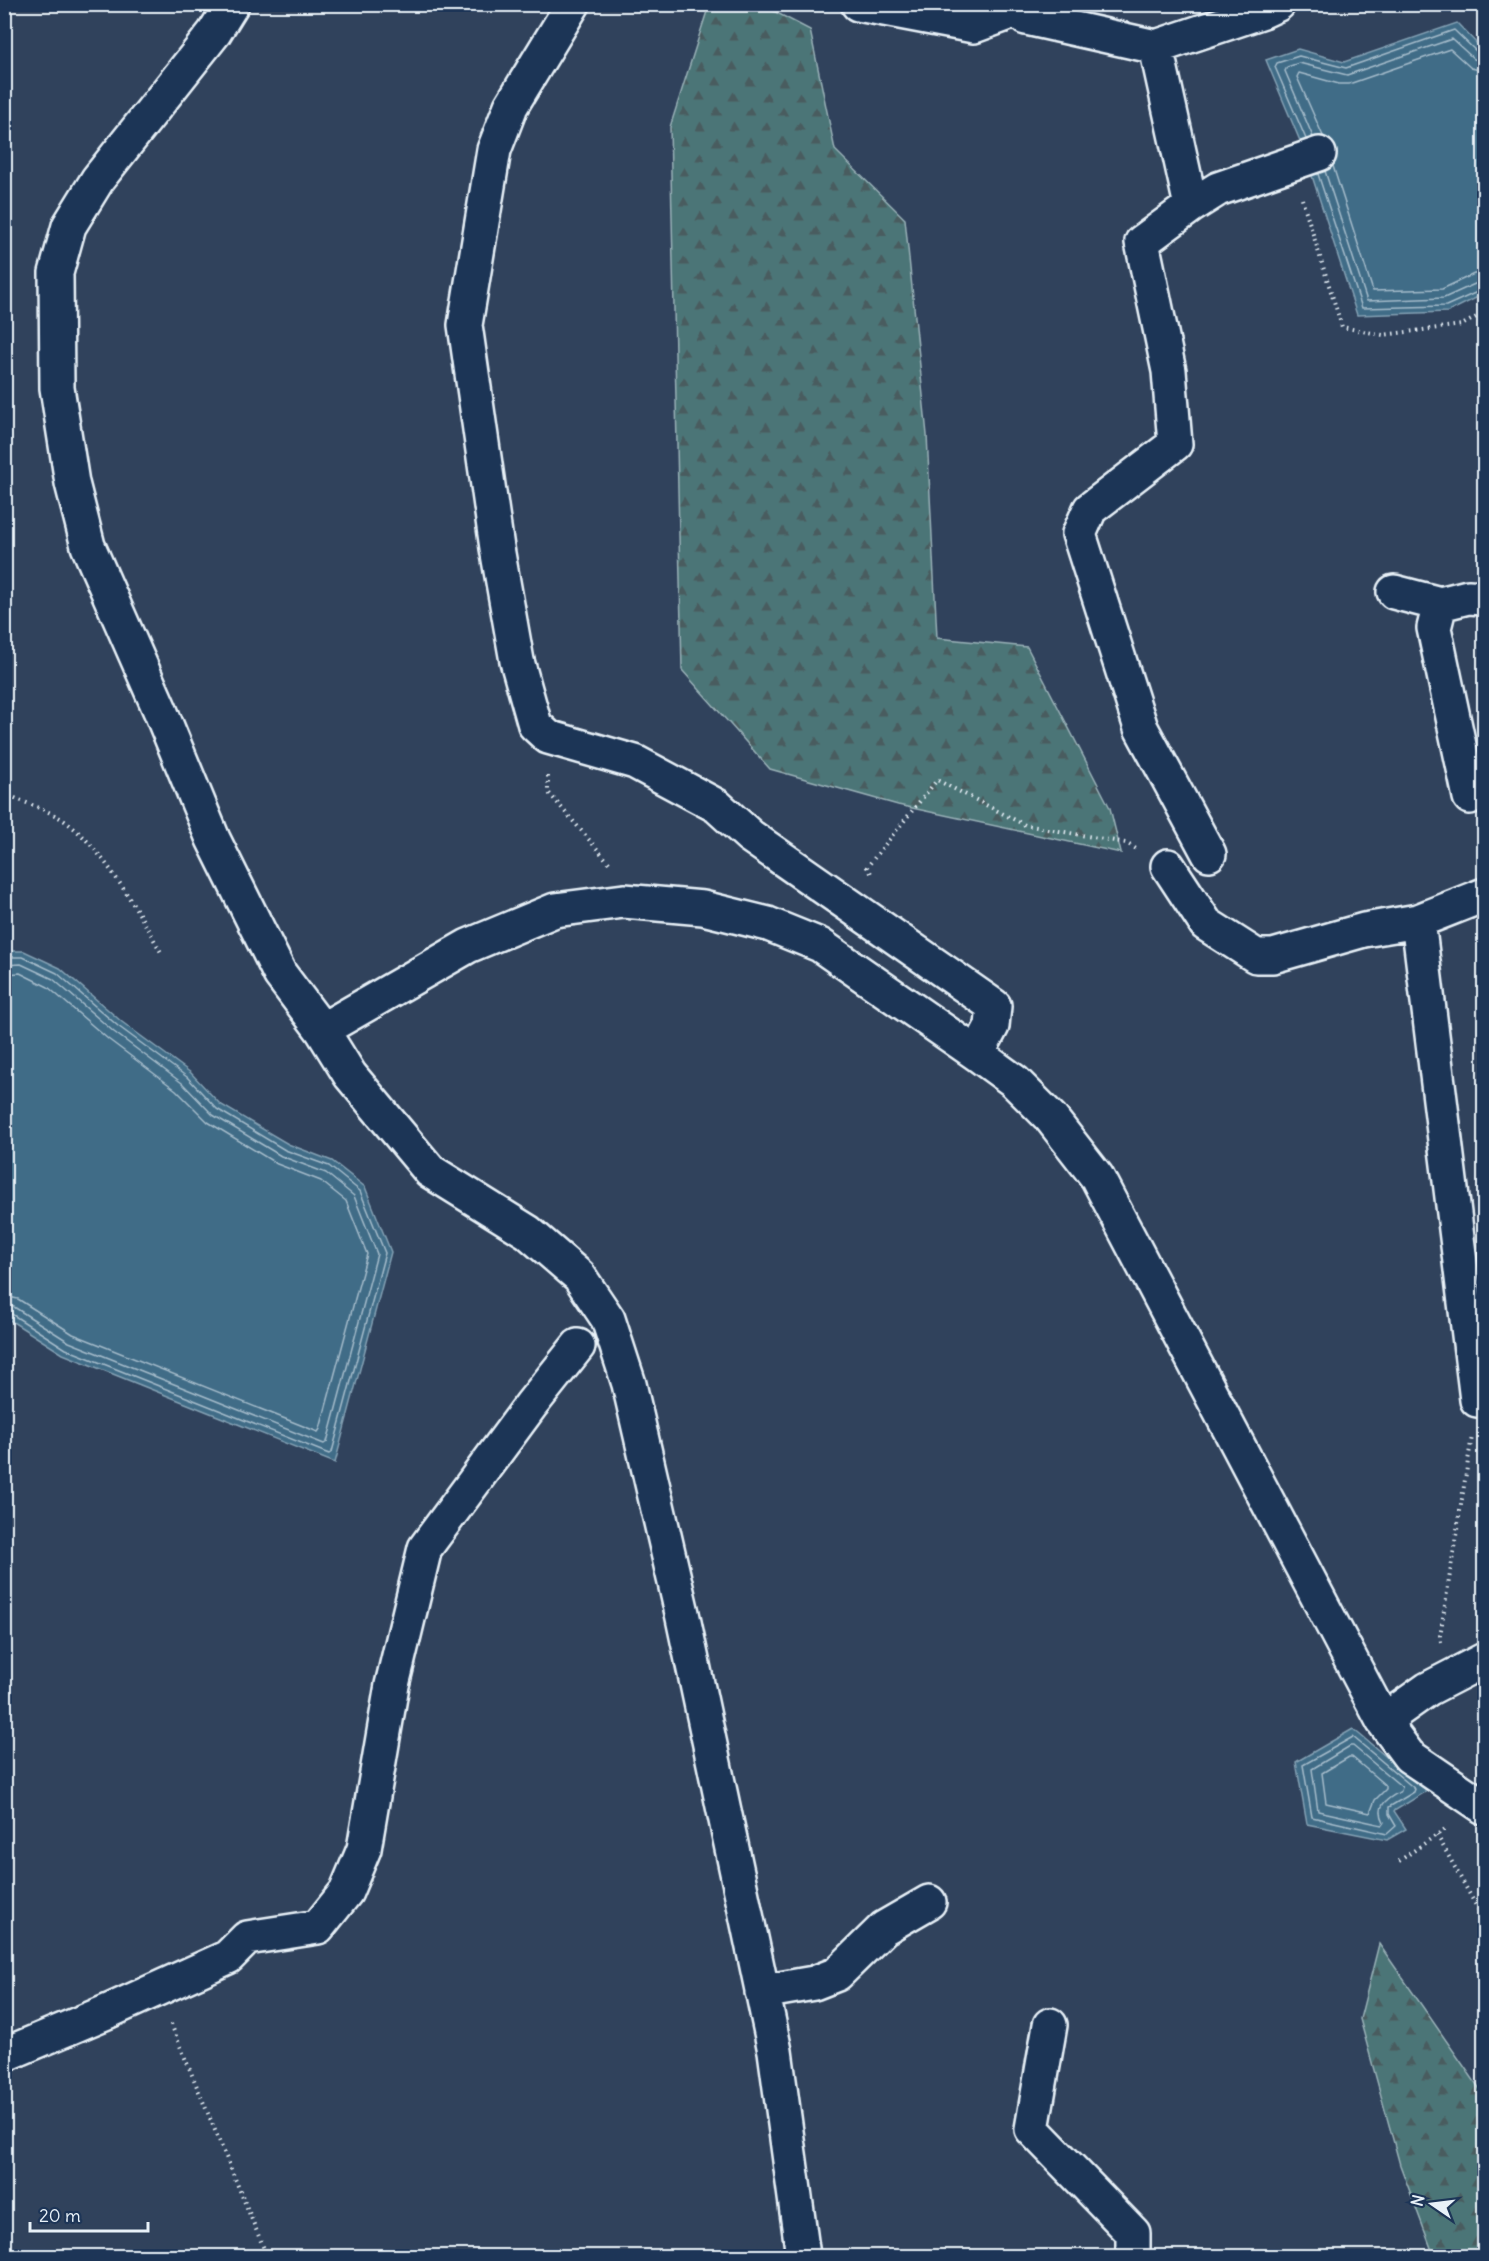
<svg xmlns="http://www.w3.org/2000/svg" width="1489" height="2261" viewBox="0 0 1489 2261" font-family="Delius,sans-serif">
  <style>
    .forest { fill: url(#forest-firs); stroke: #9ab2b8; stroke-width: 1.5 }
    .water { fill: #416c87; stroke: #84a1b4; stroke-width: 1.5 }
    .lines { fill: none; stroke-linecap: round; stroke-linejoin: round }
    .shore { stroke: #a5bccb; stroke-width: 1.5 }
    .minor-casing { stroke: #e8f1f8; stroke-width: 38 }
    .path { stroke: #e8f1f8; stroke-width: 4; stroke-dasharray: 1.5 4.5; stroke-linecap: butt }
    .minor { stroke: #1d3557; stroke-width: 33 }
  </style>
  <defs>
    <pattern id="forest-firs" width="22" height="20" patternUnits="userSpaceOnUse" patternTransform="scale(1.5)"><rect width="22" height="20" fill="#4c7477"/><path d="M5 1l3.5 6h-7zM16 11l3.5 6h-7z" fill="#495c5e"/></pattern>
  </defs>
  <rect width="100%" height="100%" fill="#30425c"/>
  <filter id="ink" filterUnits="userSpaceOnUse"><feTurbulence type="fractalNoise" baseFrequency=".0167" numOctaves="2"/><feDisplacementMap in="SourceGraphic" scale="12" xChannelSelector="R" yChannelSelector="G"/><feConvolveMatrix kernelMatrix="1 2 1 2 8 2 1 2 1" color-interpolation-filters="sRGB"/></filter>
  <g filter="url(#ink)">
    <path class="forest" d="M709 5H762L810 30 835 150 905 219 927 435 937 638 1027 647 1110 808 1121 853 898 805 770 769 682 670 670 127Z
      M1379 1944 1484 2095V2256H1434L1400 2165 1360 2019Z"/>
    <path class="water" d="M1457 23 1484 51V294L1448 312 1357 315 1303 148 1266 60 1298 49 1344 62Z
      M5 951H24L60 968 122 1022 191 1073 220 1104 288 1144 332 1161 365 1187 391 1252 335 1463 63 1354 5 1317Z
      M1353 1729 1427 1791 1394 1811 1406 1829 1387 1840 1307 1824 1296 1762Z"/>
    <g class="lines">
      <path class="shore" d="M1323 136 1297 77 1299 73 1339 84H1349L1450 49 1471 68 1484 71
        M1313 137 1285 71 1287 67 1299 63 1347 75 1452 39 1474 59 1484 62
        M1306 139 1275 67 1277 63 1299 56 1346 68 1454 30 1478 53 1484 55
        M1333 166 1373 291 1442 289 1474 274 1484 273
        M1325 171 1367 301 1444 298 1477 283 1484 282
        M1318 174 1362 308 1446 306 1484 289
        M4 957H23L57 973 118 1026 187 1077 217 1109 285 1150 329 1166 360 1191 385 1253 332 1452 329 1454 66 1349 10 1313 4 1312
        M4 965 21 964 53 979 114 1032 182 1083 213 1115 281 1156 326 1173 354 1196 377 1254 327 1442 324 1444 69 1342 14 1307 4 1305
        M4 974 20 973 48 987 108 1039 176 1090 208 1122 277 1164 321 1181 346 1201 367 1254 320 1429 318 1432 73 1334 18 1299 4 1296
        M1353 1737 1415 1789 1414 1792 1389 1807V1814L1396 1826 1387 1834 1312 1817 1303 1765Z
        M1350 1746H1353L1402 1787 1401 1791C1387 1799 1375 1805 1384 1822L1382 1825 1318 1811 1312 1769Z
        M1349 1757H1352L1386 1786V1789L1375 1800 1370 1813 1326 1803 1322 1773Z"/>
      <defs>
        <path id="minor" d="M232 4 214 33 98 179 69 226 56 273 57 388 72 483 88 546 160 710 213 839 280 974 322 1030 350 1075 430 1171 528 1232 579 1276 608 1319 629 1384 682 1613 775 2051 803 2256
          M573 4 511 106 494 150 465 325 497 548 517 661 535 725 548 737 635 762 717 806 750 836 994 1006 992 1026 977 1054
          M858 4 974 26 1020 9
          M1017 4 1026 18 1156 47 1191 206 1142 242 1169 371 1175 444 1090 509 1079 534 1141 728 1209 854
          M1156 47 1263 11 1278 4
          M1191 206 1218 189 1319 154
          M1394 592 1440 604 1468 597 1484 598
          M1440 604 1434 628 1470 797
          M1168 866 1206 924 1256 956H1273L1364 930 1418 921 1484 895
          M1418 921 1477 1400 1484 1401
          M322 1030 468 946 555 910 624 901 703 908 768 924 820 945 977 1054 1014 1081 1051 1118 1097 1177 1383 1721 1409 1756 1484 1807
          M1383 1721 1428 1689 1484 1660
          M762 1992 814 1983 837 1974 884 1928 929 1902
          M1050 2025 1032 2129 1133 2233V2256
          M4 2055 109 2011 228 1957 247 1938 318 1927 346 1892 364 1849 392 1685 425 1548 531 1405 578 1346"/>
      </defs>
      <use href="#minor" class="minor-casing"/>
      <path class="path" d="M1302 199 1342 327 1383 335 1462 325 1484 313
        M548 776V792L611 865
        M4 793C22 802 43 808 60 818 100 842 139 913 162 954
        M871 873 867 867 937 780 1025 825 1126 843 1138 850
        M1441 1642 1440 1636 1472 1436
        M1437 1835 1484 1920
        M1399 1861 1448 1827
        M171 2024 267 2256"/>
      <use href="#minor" class="minor"/>
    </g>
  </g>
  <rect width="1489" height="2261" fill="none" stroke="#1d3557" stroke-width="24"/>
  <rect x="12" y="12" width="1465" height="2237" fill="none" stroke="#e8f1f8" stroke-width="2" filter="url(#ink)"/>
  <g transform="translate(1432 2204) rotate(284)" stroke="#1d3557" stroke-width="4.5" paint-order="stroke">
  <path d="M0-4.5L10 22L0 15L-10 22Z" fill="#e8f1f8"/>
  <text y="-9" font-size="16" font-weight="bold" text-anchor="middle" fill="#e8f1f8">N</text>
  </g>
  <path d="M30 2222v9h118v-9" fill="none" stroke="#e8f1f8" stroke-width="3"/>
  <text x="39" y="2222" font-size="18" fill="#e8f1f8" stroke="#1d3557" stroke-width="4.5" paint-order="stroke">20 m</text>
</svg>
